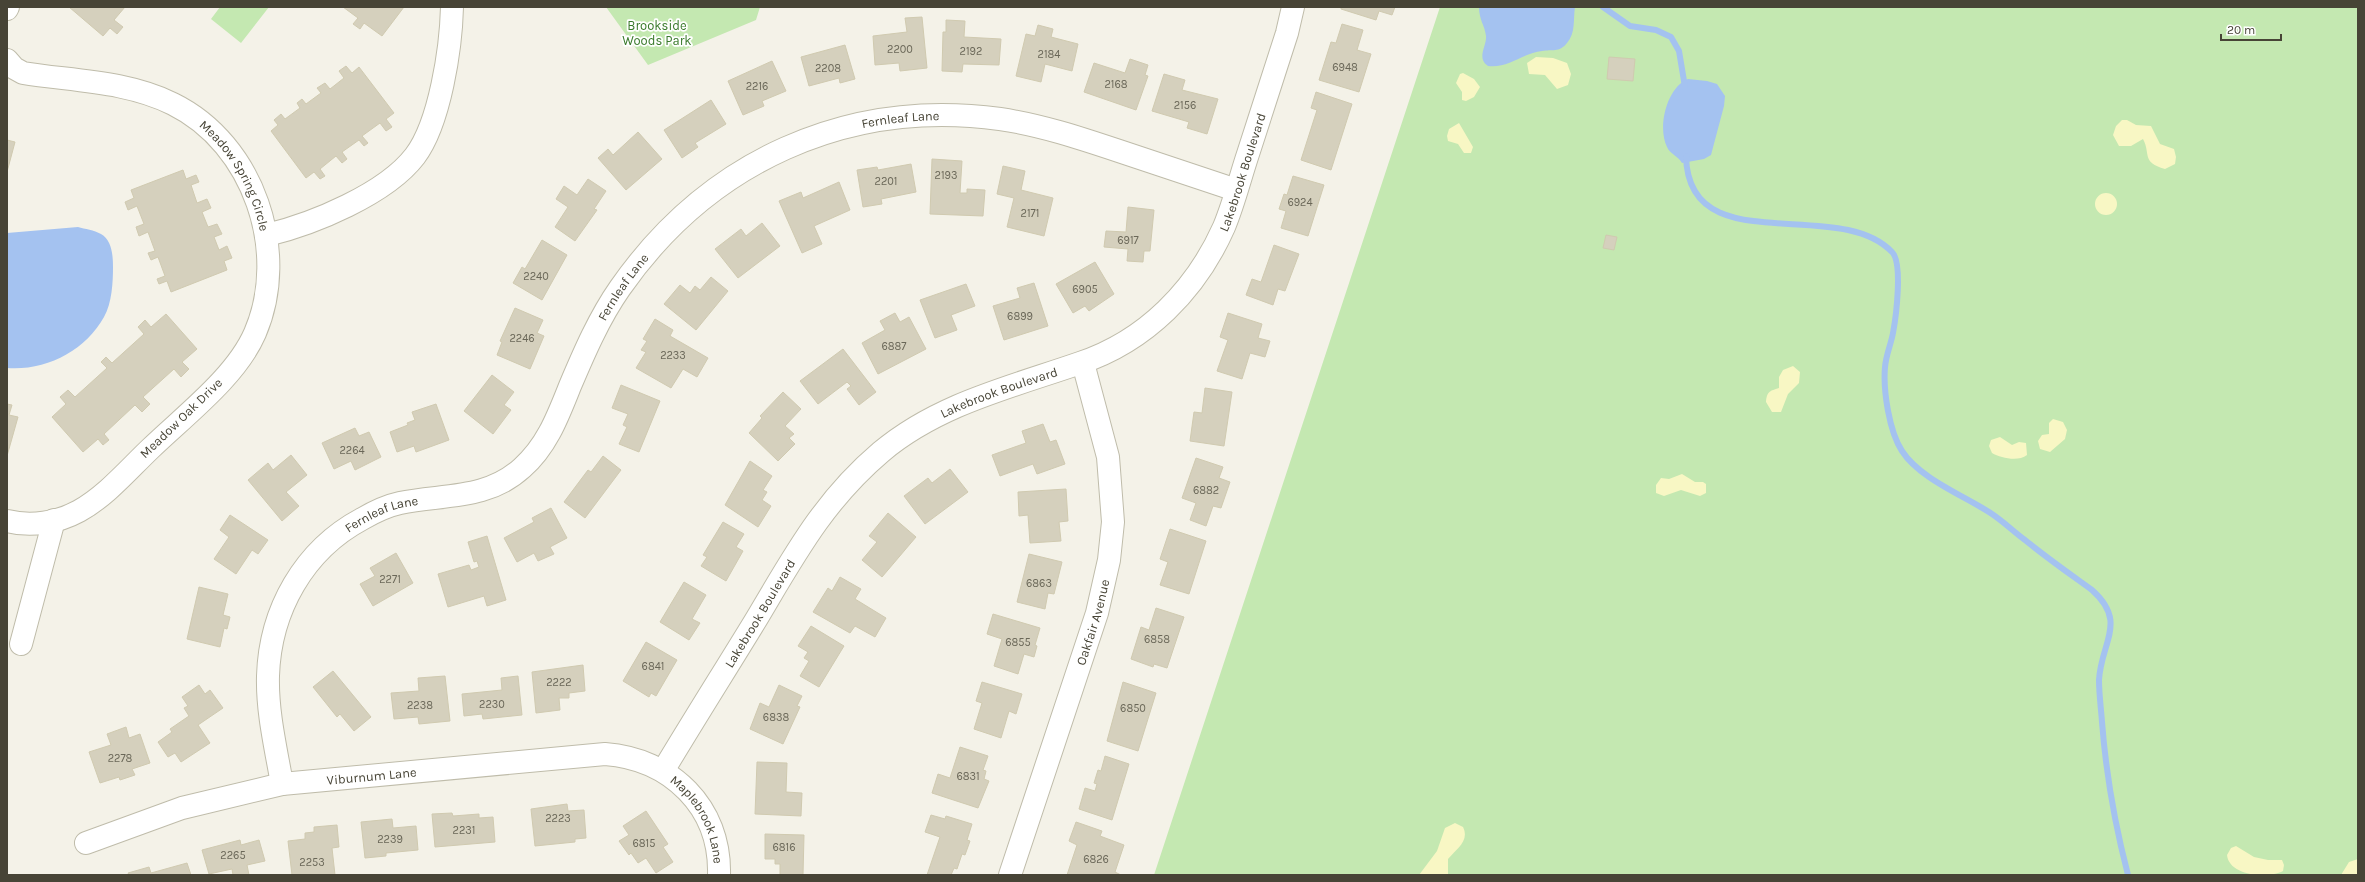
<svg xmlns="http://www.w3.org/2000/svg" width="2365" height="882" viewBox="0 0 2365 882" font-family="Karla,sans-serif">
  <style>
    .green { fill: #c4e8b1 }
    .sand { fill: #f8f7c4 }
    .water { fill: #a4c2f0 }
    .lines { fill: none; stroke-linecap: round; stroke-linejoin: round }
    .stream { stroke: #a4c2f0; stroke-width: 6 }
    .building { fill: #d5d0bd; stroke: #d0cab0 }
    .minor-casing { stroke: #bfbcaa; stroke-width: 24 }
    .minor { stroke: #fff; stroke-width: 22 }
    .labels { text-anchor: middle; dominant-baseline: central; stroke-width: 3.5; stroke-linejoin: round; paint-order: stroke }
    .number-label { font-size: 11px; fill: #6a6758 }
    .park-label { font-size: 13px; fill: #38792a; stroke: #fff }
    .street-label { font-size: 13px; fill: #474436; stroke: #fff }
  </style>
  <rect width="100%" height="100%" fill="#f4f2e8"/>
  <path class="green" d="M220 7H269L241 43 211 19Z
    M606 7H760L756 20 648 65Z
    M1440 7H2358V875H1154Z"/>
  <path class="sand" d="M1536 57 1553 58 1567 63 1571 74 1568 85 1557 89 1545 75 1529 74 1527 63Z
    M1463 73 1474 79 1480 87 1474 97 1466 101 1462 100V92L1456 83 1460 74Z
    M2122 120H2127L2136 125 2151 126 2160 144 2174 149 2176 157 2175 164 2165 169C2141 162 2151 154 2143 139L2131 146H2119L2113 135 2116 126Z
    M1459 123 1473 147 1471 153H1464L1458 144 1448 141 1447 136 1449 129Z
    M2095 204a11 11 0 1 1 22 0a11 11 0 1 1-22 0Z
    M1793 366 1800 372 1799 383 1788 394 1781 412H1772L1766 402C1767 391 1770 391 1779 388V377L1783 370Z
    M2053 419 2063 422 2067 430 2065 439 2050 452 2040 449 2038 441 2042 435 2049 434V423Z
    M2000 437 2012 445 2019 442 2026 443 2027 455C2018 462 2001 458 1992 453L1989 446 1991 440Z
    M1682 474 1695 482H1703L1706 484V493L1700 496 1681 490 1664 496 1656 493V485L1661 478 1669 479Z
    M1455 823 1463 827C1470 841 1456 849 1448 859V875H1419L1437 851 1445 828Z
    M2236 846 2254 857 2268 860H2282L2284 865 2283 871C2268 879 2229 876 2227 855L2231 848Z
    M2358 859V875H2341L2349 862Z"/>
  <path class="water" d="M1479 7H1575C1573 19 1576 33 1567 43 1559 53 1552 49 1542 51 1523 53 1507 69 1488 66 1476 58 1487 46 1486 36 1485 26 1479 20 1479 7Z
    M1688 79 1707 81 1717 84 1725 96 1724 106 1711 155 1704 159 1682 163C1678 156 1670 154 1667 147 1657 127 1667 87 1688 79Z
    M78 227C85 229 94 230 101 234 112 240 113 256 113 267 113 282 112 303 104 317 85 351 46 371 7 368V233Z"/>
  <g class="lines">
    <path class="stream" d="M1603 7 1630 26 1656 30 1671 37 1679 51 1685 87
      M1686 156C1688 263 1838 195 1892 252 1903 263 1896 317 1893 333 1891 344 1886 355 1885 367 1883 390 1889 431 1902 451 1920 479 1965 496 1992 514 2004 522 2014 532 2025 540 2047 558 2070 574 2092 590 2128 622 2101 642 2099 680 2099 694 2101 708 2102 722 2106 774 2115 825 2128 875"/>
  </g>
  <path class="building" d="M69 7H125L114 20 123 27 117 34 110 28 103 36Z
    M343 7H404L382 36 364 23 360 29 353 24 358 18Z
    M1341 7H1395L1392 15 1379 11 1376 20 1341 9Z
    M922 17 927 68 900 71 899 63 875 65 873 36 907 32 905 18Z
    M946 20 965 21 964 37 1001 39 999 65 963 64 962 72 942 71 943 32H946Z
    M1342 24 1363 30 1357 50 1371 54 1359 92 1319 80 1331 42 1336 43Z
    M1038 25 1053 29 1051 37 1078 44 1072 71 1045 64 1041 82 1016 76 1026 34 1035 36Z
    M845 45 855 79 840 83 839 78 809 86 801 57Z
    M1609 57 1635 59 1633 81 1607 79Z
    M1130 59 1148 65 1145 75 1148 76 1136 110 1084 92 1094 63 1125 73Z
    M772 61 786 91 762 101 764 106 743 115 728 81Z
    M346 66 352 73 359 67 394 113 386 119 392 127 386 131 380 123 362 136 368 143 364 146 359 140 342 152 347 159 342 163 336 156 320 169 325 176 320 179 314 172 306 178 271 131 278 125 274 120 281 114 285 119 300 108 297 103 302 99 306 104 321 93 317 88 325 83 330 89 344 78 339 71Z
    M1164 74 1185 80 1182 90 1218 99 1207 134 1187 128 1189 122 1152 111Z
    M1316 92 1352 104 1331 170 1301 160 1317 110 1311 108Z
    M711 100 726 124 695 143 698 147 682 158 664 130Z
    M638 132 662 159 626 190 598 158 608 149 613 155Z
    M7 140 15 142 7 172Z
    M932 159 962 161 960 193H967V189L985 190 983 216 930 214Z
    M911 164 916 192 881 199 882 204 863 207 857 170 877 167 878 170Z
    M1003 166 1025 171 1021 190 1053 198 1044 236 1007 227 1014 198 997 194Z
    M183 170 186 179 196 175 199 182 191 185 197 203 207 199 211 208 202 212 208 227 217 224 222 234 214 237 219 250 227 246 232 258 224 261 227 270 171 292 167 281 159 284 157 279 165 276 158 257 151 260 148 253 155 251 148 232 139 236 136 227 144 224 137 206 128 210 125 202 134 198 131 190Z
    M1293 176 1324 185 1308 236 1281 228 1286 211 1279 209 1284 194 1287 195Z
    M588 179 606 191 594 209 597 210 575 241 555 227 568 207 556 199 564 186 577 195Z
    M839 182 850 210 814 226 822 244 802 253 779 201 801 192 803 198Z
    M1128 207 1154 210 1150 251H1144L1143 262 1127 261 1128 249 1104 247 1106 231 1126 232Z
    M762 223 780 246 738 278 715 249 741 229 746 236Z
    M1606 235 1617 237 1614 250 1603 248Z
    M542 240 567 255 542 300 513 283 522 267 525 269Z
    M1274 245 1299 254 1285 291 1278 289 1273 305 1246 295 1252 279 1261 282Z
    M1095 262 1114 294 1089 311 1085 306 1073 313 1056 284Z
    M711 277 728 291 696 330 664 304 680 285 690 293 695 286 700 290Z
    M1034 283 1048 326 1004 340 993 306 1020 298 1017 288Z
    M966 284 975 306 951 315 957 330 935 338 920 300Z
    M515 308 543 320 537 333 544 336 530 369 497 355 502 342 500 341Z
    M895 313 900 322 909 317 926 349 878 374 862 343 885 330 880 321Z
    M1228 313 1262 324 1258 338 1270 341 1265 357 1250 353 1242 379 1217 371 1228 340 1220 337Z
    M166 314 197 349 182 362 189 369 181 377 174 369 143 397 150 404 142 412 135 405 104 434 109 440 103 445 98 439 83 452 52 417 66 404 60 397 68 390 75 397 107 368 101 362 106 357 112 363 144 334 138 327 145 320 151 327Z
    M655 319 673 330 670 336 708 358 697 377 683 369 671 388 636 368 646 352 641 350 647 341 643 339Z
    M843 349 876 392 859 405 847 389 851 386 847 382 818 404 800 381Z
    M492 375 514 392 504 405 511 410 493 434 464 411Z
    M621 385 660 401 639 452 619 444 627 427 623 425 628 414 612 408Z
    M1205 388 1232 392 1224 446 1190 441 1194 412 1202 413Z
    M783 392 801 409 785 426 794 434 789 438 795 444 778 461 749 433 762 418 760 416Z
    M7 404 12 405 9 415 18 417 7 456Z
    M436 404 449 440 416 452 414 446 397 452 390 432 408 425 407 423 415 420 412 412Z
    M1043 424 1050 442 1056 440 1065 464 1037 474 1033 464 1000 476 992 455 1026 443 1022 431Z
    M355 428 359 436 369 432 381 457 355 470 351 461 334 469 322 443Z
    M291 455 307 475 286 492 299 506 282 521 248 480 268 463 273 470Z
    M603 456 621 470 585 518 564 502 588 470 591 472Z
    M1196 458 1223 467 1219 478 1230 482 1221 508 1213 506 1206 526 1190 520 1196 503 1182 498Z
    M750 461 772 476 763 490 767 492 762 500 771 506 758 527 725 505Z
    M950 469 968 492 925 524 904 496 928 478 932 483Z
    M1066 489 1068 521 1059 522 1061 541 1030 543 1028 515 1019 516 1018 492Z
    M551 508 567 538 550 547 554 554 538 561 534 553 517 562 504 538 534 522 532 518Z
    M888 513 916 537 882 577 862 560 877 542 869 536Z
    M230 515 268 540 258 554 252 550 236 574 214 559 229 537 220 530Z
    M723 522 744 534 736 547 743 551 726 581 701 566 707 557 703 555Z
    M1170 529 1206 541 1189 594 1160 585 1168 562 1160 559Z
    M487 536 506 600 487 606 484 596 448 607 438 574 469 565 471 570 479 567 477 561 474 562 468 542Z
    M396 553 413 583 373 606 360 584 375 576 370 568Z
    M1029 554 1062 562 1054 594 1048 593 1045 609 1017 602Z
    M840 577 861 589 855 599 886 618 875 637 855 626 850 633 813 612 828 588 832 591Z
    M684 582 706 595 692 619 700 623 689 640 660 622Z
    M199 587 228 594 223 615 230 617 227 629 224 628 220 647 187 639Z
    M1156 608 1184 617 1167 668 1154 664 1153 667 1131 659 1141 627 1149 630Z
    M993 614 1040 628 1035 645 1037 646 1034 657 1024 654 1018 674 994 666 1002 639 987 634Z
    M811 626 844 646 819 687 800 676 809 661 804 658 808 652 798 646Z
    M646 642 677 660 656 696 651 693 649 697 623 681Z
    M583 665 585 691 569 693V698H559L560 710 536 713 532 672Z
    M333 671 371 717 354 731 340 714 337 717 313 687Z
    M445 676 450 721 419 724 418 717 394 719 391 693 419 691 418 678Z
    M518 676 522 715 483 719 482 714 464 716 462 694 502 690 501 678Z
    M982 682 1022 694 1016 714 1009 711 1001 738 974 729 982 703 976 701Z
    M1123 682 1156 693 1138 751 1107 741Z
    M199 685 205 694 210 690 223 708 198 725 210 743 181 762 175 753 168 757 158 742 172 732 170 729 189 716 184 708 188 706 182 697Z
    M779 685 802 696 797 706 800 707 783 744 750 729 760 703 769 707Z
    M126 727 129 738 140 734 150 763 132 769 135 775 120 780 119 777 100 783 89 752 111 745 107 734Z
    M960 747 988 756 983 770 986 771 984 779 989 781 978 808 932 793 938 774 950 778Z
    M1105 756 1129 764 1112 820 1079 809 1085 788 1095 791 1097 784 1094 783 1098 770 1101 771Z
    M757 762 787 763 786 792 802 793 801 816 755 814Z
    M567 804 568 811 584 810 586 838 575 839V842L535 846 531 809Z
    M646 811 668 844 663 847 673 862 656 873 646 858 638 863 631 853 629 855 619 841 629 835 623 826Z
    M452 813 453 816 479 814V818L493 817 495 842 435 847 432 814Z
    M931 815 945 819 946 816 972 824 967 840 970 841 965 855 962 854 957 869 954 868 951 875H927L940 837 925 832Z
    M392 819 393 828 416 826 418 850 386 853V856L365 858 361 822Z
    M1076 822 1102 831 1100 836 1124 845 1115 872 1121 875H1067L1077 845 1069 841Z
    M337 825 339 847 332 848 335 875H292L288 841 305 839V833L314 832V827Z
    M765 834 804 835 803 875H780V864H775V859H765Z
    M240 840 241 845 259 840 265 861 247 865 249 875H233L232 869 209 874 202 850Z
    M187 863 191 875H129L128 873 149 867 151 873Z"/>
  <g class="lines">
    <defs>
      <g id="minor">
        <path d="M7 9 8 7"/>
        <path id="s1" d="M7 60 14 68 23 73C73 81 127 81 173 104 254 144 290 252 255 333 236 377 184 416 150 449 128 470 106 496 79 511 57 523 31 527 7 521"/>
        <path d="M267 235C313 224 386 194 415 156 440 123 451 48 452 7"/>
        <path d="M21 644 54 520"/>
        <path id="s2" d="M663 771C693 721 724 672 754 623 793 558 822 502 881 452 938 404 1011 387 1080 363 1146 341 1196 290 1224 227 1234 203 1240 178 1248 154 1261 114 1274 73 1287 33L1293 7"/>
        <path id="s3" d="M282 784C276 749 267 712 268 676 270 610 304 550 362 519 374 512 386 506 400 503 443 494 487 500 522 468 547 446 558 416 570 386 584 353 599 318 620 288 708 162 846 98 1000 119 1041 125 1080 138 1119 151 1158 164 1197 177 1236 190"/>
        <path id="s4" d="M86 843 182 808 282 784 605 754C671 759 721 807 719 875"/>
        <path id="s5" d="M1010 875 1097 613 1109 560 1113 522 1108 457 1083 363"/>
      </g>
    </defs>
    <use href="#minor" class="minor-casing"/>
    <use href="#minor" class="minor"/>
  </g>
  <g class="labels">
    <g class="number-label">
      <text x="900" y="49">2200</text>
      <text x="971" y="51">2192</text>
      <text x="1049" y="54">2184</text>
      <text x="1345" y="67">6948</text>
      <text x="828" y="68">2208</text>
      <text x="1116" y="84">2168</text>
      <text x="757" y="86">2216</text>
      <text x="1185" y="105">2156</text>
      <text x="946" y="175">2193</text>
      <text x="886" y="181">2201</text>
      <text x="1300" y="202">6924</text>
      <text x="1030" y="213">2171</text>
      <text x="1128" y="240">6917</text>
      <text x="536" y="276">2240</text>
      <text x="1085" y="289">6905</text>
      <text x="1020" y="316">6899</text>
      <text x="522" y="338">2246</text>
      <text x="894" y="346">6887</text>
      <text x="673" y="355">2233</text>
      <text x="352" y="450">2264</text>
      <text x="1206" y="490">6882</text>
      <text x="390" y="579">2271</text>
      <text x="1039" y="583">6863</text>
      <text x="1157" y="639">6858</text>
      <text x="1018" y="642">6855</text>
      <text x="653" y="666">6841</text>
      <text x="559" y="682">2222</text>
      <text x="492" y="704">2230</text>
      <text x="420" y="705">2238</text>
      <text x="1133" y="708">6850</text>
      <text x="776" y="717">6838</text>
      <text x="120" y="758">2278</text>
      <text x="968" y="776">6831</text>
      <text x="558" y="818">2223</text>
      <text x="464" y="830">2231</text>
      <text x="390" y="839">2239</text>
      <text x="644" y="843">6815</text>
      <text x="784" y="847">6816</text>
      <text x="233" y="855">2265</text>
      <text x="1096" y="859">6826</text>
      <text x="312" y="862">2253</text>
    </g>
    <g class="park-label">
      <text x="657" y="25">Brookside<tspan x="657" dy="15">Woods Park</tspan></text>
    </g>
    <g class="street-label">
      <text stroke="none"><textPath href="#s3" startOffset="1016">Fernleaf Lane</textPath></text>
      <text stroke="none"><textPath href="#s2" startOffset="869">Lakebrook Boulevard</textPath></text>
      <text stroke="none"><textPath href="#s1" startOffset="273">Meadow Spring Circle</textPath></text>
      <text stroke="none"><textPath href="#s3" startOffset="680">Fernleaf Lane</textPath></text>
      <text stroke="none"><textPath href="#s2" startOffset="521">Lakebrook Boulevard</textPath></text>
      <text transform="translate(181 418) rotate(-44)">Meadow Oak Drive</text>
      <text stroke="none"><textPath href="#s3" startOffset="321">Fernleaf Lane</textPath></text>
      <text stroke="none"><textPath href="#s2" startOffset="185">Lakebrook Boulevard</textPath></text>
      <text stroke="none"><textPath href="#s5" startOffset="266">Oakfair Avenue</textPath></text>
      <text stroke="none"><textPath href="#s4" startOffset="295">Viburnum Lane</textPath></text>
      <text stroke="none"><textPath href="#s4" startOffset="652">Maplebrook Lane</textPath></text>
    </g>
  </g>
  <rect width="2365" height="882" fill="none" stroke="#474436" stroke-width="16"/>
  <path d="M2221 34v6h60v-6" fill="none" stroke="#474436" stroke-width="2"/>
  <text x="2227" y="34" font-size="12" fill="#474436" stroke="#ffffff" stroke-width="3" paint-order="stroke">20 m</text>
</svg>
